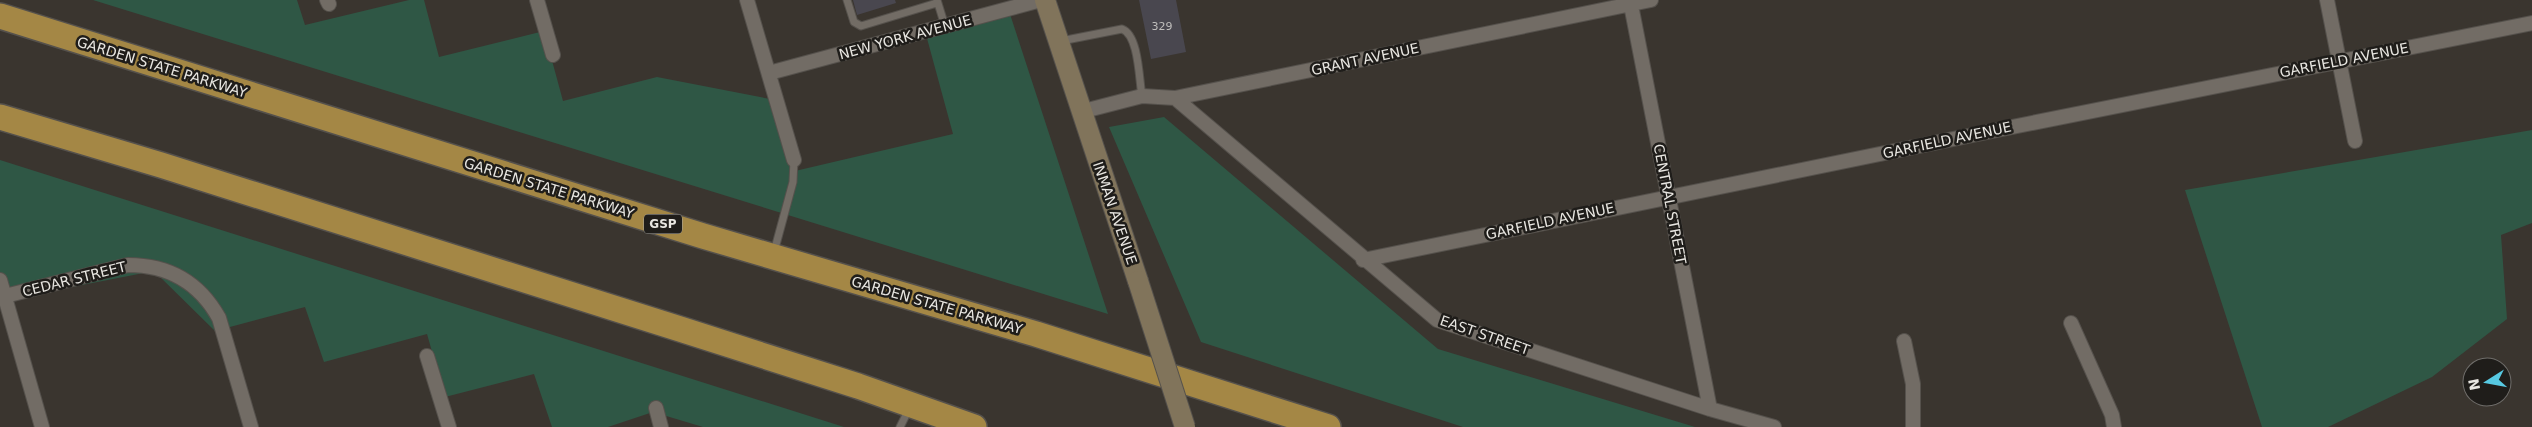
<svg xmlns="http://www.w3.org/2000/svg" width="2532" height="427" viewBox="0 0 2532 427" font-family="'DejaVu Sans',sans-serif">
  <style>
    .green { fill: #2f5745 }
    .building { fill: #49474f }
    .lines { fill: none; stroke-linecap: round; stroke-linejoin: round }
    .service-casing { stroke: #55514c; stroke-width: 9 }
    .minor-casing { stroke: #55514c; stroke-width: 16 }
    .secondary-casing { stroke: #55514c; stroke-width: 22 }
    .motorway-casing { stroke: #55514c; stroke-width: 28 }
    .service { stroke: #726c65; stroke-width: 7 }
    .minor { stroke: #726c65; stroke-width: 14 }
    .secondary { stroke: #81745b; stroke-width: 20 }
    .motorway { stroke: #a48745; stroke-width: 25 }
    .secondary-bridge-casing { stroke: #55514c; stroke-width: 22; stroke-linecap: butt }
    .secondary-bridge { stroke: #81745b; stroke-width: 20 }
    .labels { text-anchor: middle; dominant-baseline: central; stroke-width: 5; stroke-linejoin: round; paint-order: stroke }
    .number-label { font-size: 11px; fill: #c0bebc }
    .shield { fill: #1f1d1a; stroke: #acaaa5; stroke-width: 1 }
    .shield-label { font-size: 12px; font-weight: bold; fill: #e8e6e1 }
    .street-label { font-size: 14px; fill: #e8e6e1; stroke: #1f1d1a }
  </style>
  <rect width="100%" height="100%" fill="#3a352f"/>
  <path class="green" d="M93 0H297L305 25 409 0H424L439 57 544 31 563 101 657 77 775 100 795 171 953 134 925 31 1008 8 1108 314Z
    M1164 117 1438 349 1695 427H1463L1201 342 1109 127Z
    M2532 130V223L2501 235 2507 319 2432 377 2328 427H2262L2185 190Z
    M0 160 844 427H703L653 412 608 427H552L534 374 445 397 427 334 324 362 305 307 215 331 154 271 0 301Z"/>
  <path class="building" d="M853 0H895L896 3 857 15Z
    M1139 0H1176L1186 52 1151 59Z"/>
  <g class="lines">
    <defs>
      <path id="service" d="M847 0 854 22 861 26 937 3
        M937 0 945 26
        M1061 41 1122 29C1139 35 1139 80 1142 96
        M774 252 793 182 794 160
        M900 427 909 409"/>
      <path id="minor" d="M327 0 329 4
        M537 0 553 55
        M747 0 794 160
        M1630 0 1710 409
        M2327 0 2355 141
        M769 73 1041 0
        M1175 98 1437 320 1710 409 1774 427
        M1080 112 1142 96 1175 98 1651 0
        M1363 260 1997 130 2532 23
        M0 280 42 427
        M5 296 128 265C169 265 199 282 219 318L251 427
        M2071 323 2112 415 2114 427
        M1904 341 1913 384V427
        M427 356 449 427
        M656 408 661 427"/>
      <path id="secondary" d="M1045 0 1138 281"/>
      <path id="motorway" d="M0 16 703 236 1036 334 1328 427
        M0 117 161 165 680 329 858 386 974 427"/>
    </defs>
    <use href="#service" class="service-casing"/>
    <use href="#minor" class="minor-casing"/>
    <use href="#secondary" class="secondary-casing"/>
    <use href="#motorway" class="motorway-casing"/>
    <use href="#service" class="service"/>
    <use href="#minor" class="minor"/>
    <use href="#secondary" class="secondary"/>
    <use href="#motorway" class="motorway"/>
    <defs>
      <path id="secondary-bridge" d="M1138 281 1185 427"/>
    </defs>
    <use href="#secondary-bridge" class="secondary-bridge-casing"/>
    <use href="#secondary-bridge" class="secondary-bridge"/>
  </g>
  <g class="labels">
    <g class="number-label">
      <text x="1162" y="26">329</text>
    </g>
    <rect class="shield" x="644" y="214.5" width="38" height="19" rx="4"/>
    <g class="shield-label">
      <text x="663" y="224">GSP</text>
    </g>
    <g class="street-label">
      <text transform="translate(905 37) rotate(-15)">NEW YORK AVENUE</text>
      <text transform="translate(1365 59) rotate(-12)">GRANT AVENUE</text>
      <text transform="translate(2344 60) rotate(-11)">GARFIELD AVENUE</text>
      <text transform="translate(162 67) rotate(17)">GARDEN STATE PARKWAY</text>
      <text transform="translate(1947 140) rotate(-12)">GARFIELD AVENUE</text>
      <text transform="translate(549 188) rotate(17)">GARDEN STATE PARKWAY</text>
      <text transform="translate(1670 204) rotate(79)">CENTRAL STREET</text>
      <text transform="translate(1115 213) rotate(71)">INMAN AVENUE</text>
      <text transform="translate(1550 221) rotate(-12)">GARFIELD AVENUE</text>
      <text transform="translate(74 279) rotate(-14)">CEDAR STREET</text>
      <text transform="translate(937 305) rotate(16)">GARDEN STATE PARKWAY</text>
      <text transform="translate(1485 335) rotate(19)">EAST STREET</text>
    </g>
  </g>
  <g transform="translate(2487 382) rotate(259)"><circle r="24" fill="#1f1d1a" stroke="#6f6d6a"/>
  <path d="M0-4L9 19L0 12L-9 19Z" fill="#57c9e2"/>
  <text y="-8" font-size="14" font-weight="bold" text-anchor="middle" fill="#e8e6e1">N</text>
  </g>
</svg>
